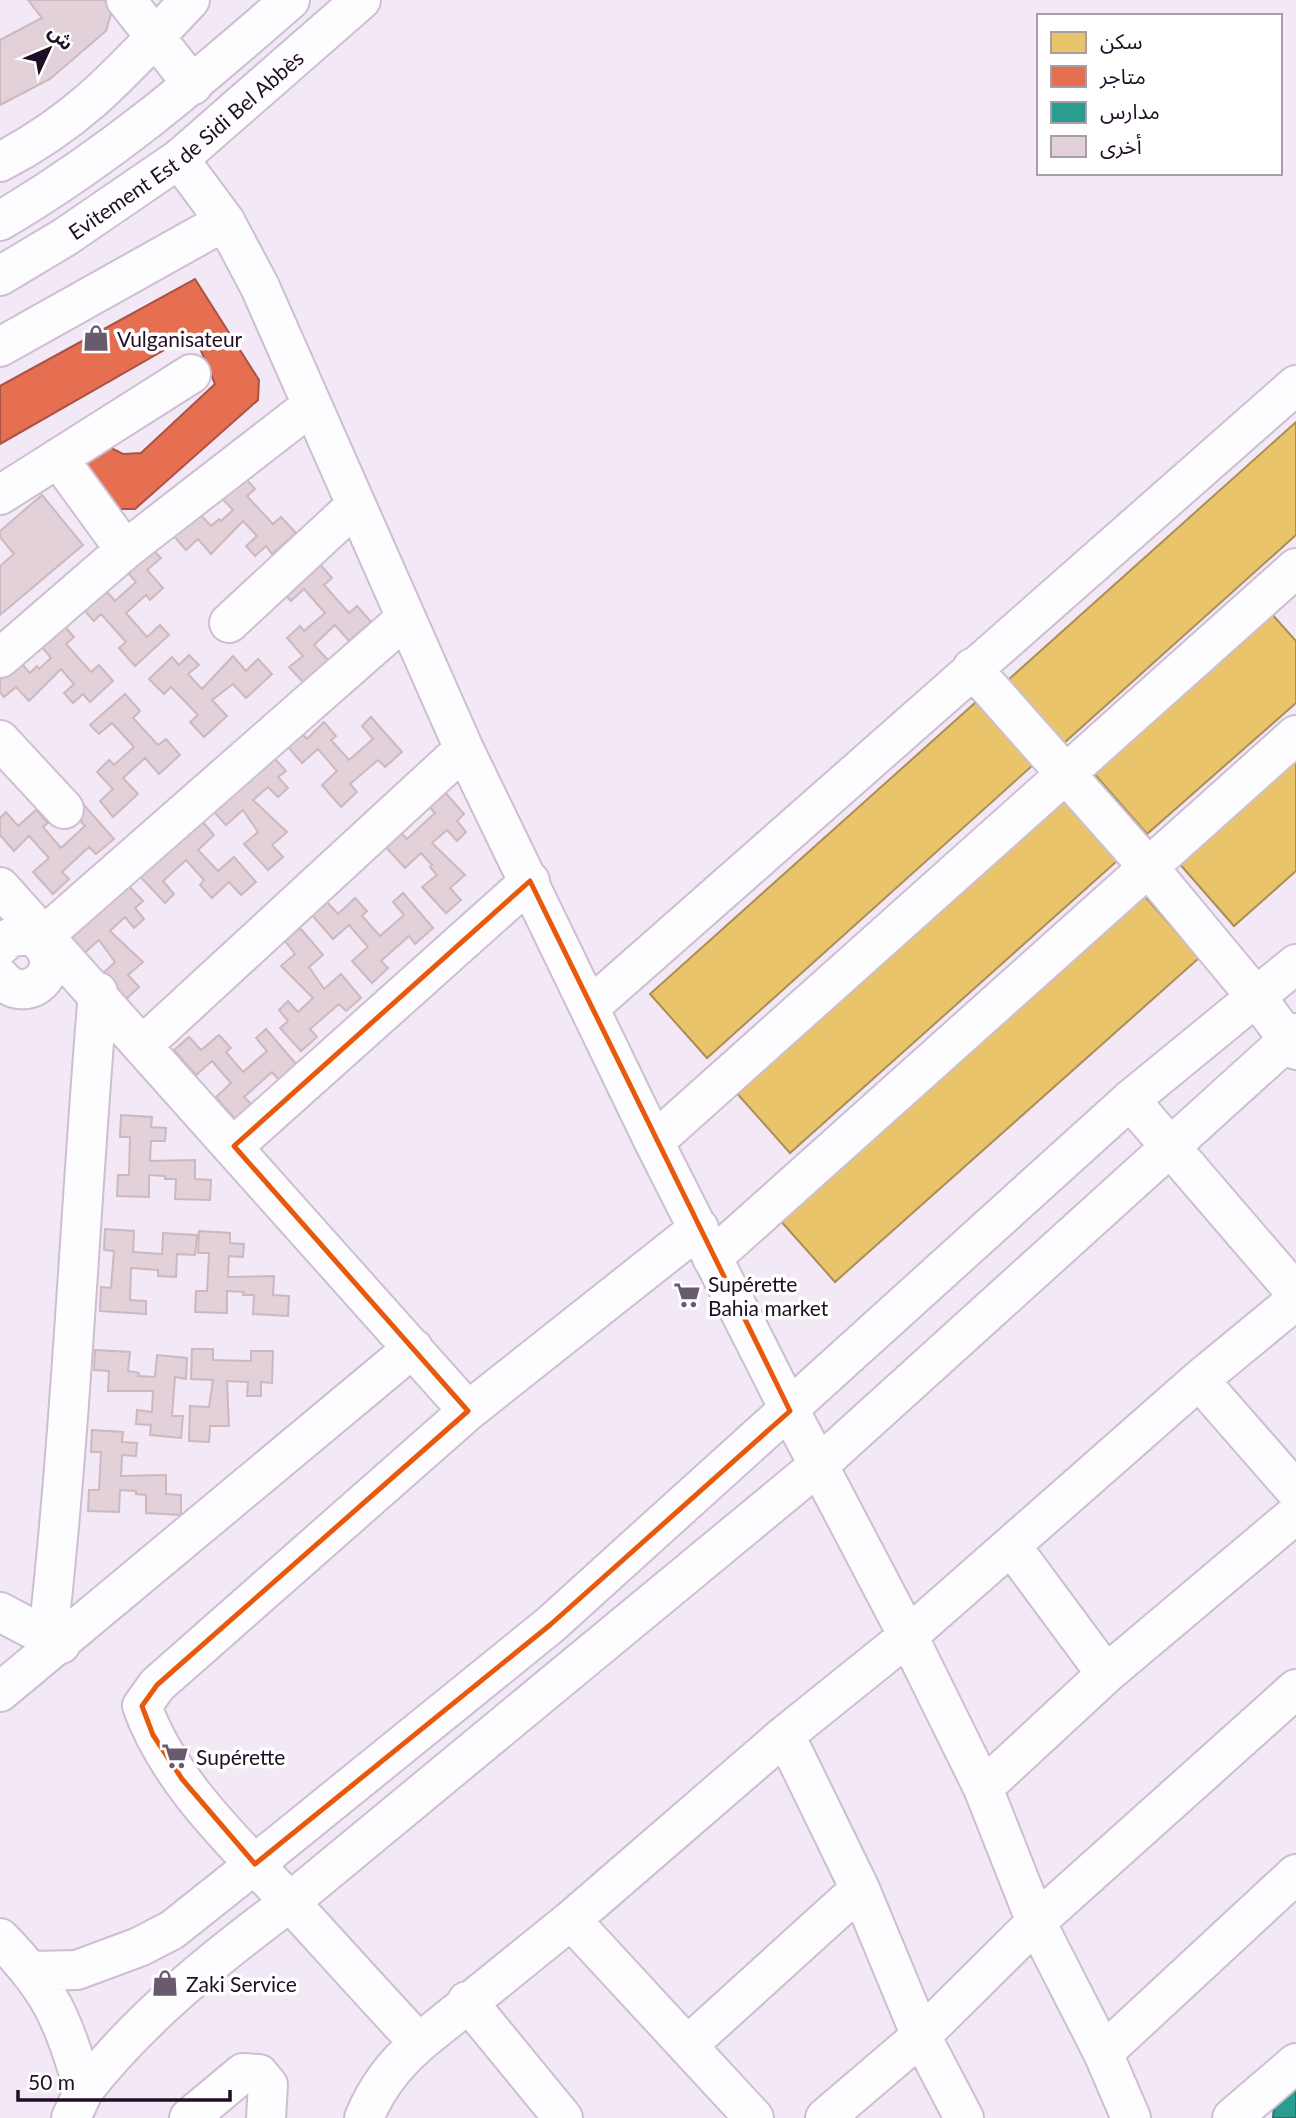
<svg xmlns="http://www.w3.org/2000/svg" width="1296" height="2118" viewBox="0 0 1296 2118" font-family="Lato,'Noto Sans Arabic',sans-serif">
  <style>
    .homes { fill: #e9c46a; stroke: #ad8d55; stroke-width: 2 }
    .shops { fill: #e76f51; stroke: #ab5244; stroke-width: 2 }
    .schools { fill: #2a9d8f; stroke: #27726f; stroke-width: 2 }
    .building { fill: #e3d1d9; stroke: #ccb8be; stroke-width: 2 }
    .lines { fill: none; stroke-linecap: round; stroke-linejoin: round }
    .minor-casing { stroke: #cdbfd1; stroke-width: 42 }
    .major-casing { stroke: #cdbfd1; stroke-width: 42 }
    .highway-casing { stroke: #cdbfd1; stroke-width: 42 }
    .minor { stroke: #fdfcfe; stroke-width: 38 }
    .major { stroke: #fdfcfe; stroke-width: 38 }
    .highway { stroke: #fdfcfe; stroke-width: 38 }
    .marked { fill: none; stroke: #e8590c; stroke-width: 5; stroke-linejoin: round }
    .labels { text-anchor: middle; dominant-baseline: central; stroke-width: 7; stroke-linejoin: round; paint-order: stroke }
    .street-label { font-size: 21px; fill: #200e25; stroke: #fff }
    .poi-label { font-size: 21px; fill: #200e25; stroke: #fff; text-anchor: start }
  </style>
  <rect width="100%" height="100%" fill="#f2e8f6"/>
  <path class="homes" d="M1296 422V535L1064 743 1008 680Z
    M1270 612 1296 641V703L1147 834 1091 770Z
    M976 702 1033 765 707 1058 650 994Z
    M1296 757V871L1234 926 1178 862Z
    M1060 797 1117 861 790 1153 734 1090Z
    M1143 894 1199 958 835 1282 779 1219Z"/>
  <path class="shops" d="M195 279 259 380 258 400 135 509H115L79 464 101 443 123 454 141 453 215 384 197 341H180L0 444V386Z"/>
  <path class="schools" d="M1296 2076V2118H1273L1275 2094Z"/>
  <path class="building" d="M28 0H107L113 7 106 31 50 79 0 105V40L42 18Z
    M241 473 255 489 247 496 273 524 281 517 296 533 272 554 266 546 255 556 246 546 257 536 243 521 211 554 198 539 186 550 173 535 198 512 211 526 219 519 221 521 233 510 218 494Z
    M42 495 83 545 0 615V566L14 554 0 537V531Z
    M147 544 161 558 147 570 163 588 150 600 146 595 126 613 147 637 160 625 169 635 135 666 119 648 126 642 101 614 94 621 79 605 101 585 115 601 136 582 122 566Z
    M316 560 332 578 324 585 349 613 357 606 371 622 349 641 335 625 314 645 328 660 303 682 289 667 303 656 287 638 300 626 304 631 325 613 304 589 291 601 282 591Z
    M60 621 74 637 66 644 91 672 99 665 113 681 90 702 83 694 73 703 64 693 74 684 61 669 29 701 16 687 4 697 0 692V674L17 659 30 673 37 666 39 669 51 658 37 641Z
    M189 655 199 665 188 674 202 689 233 656 246 671 258 659 272 674 246 698 233 684 212 700 227 716 204 737 190 722 198 715 171 687 164 694 149 679 172 657 179 665Z
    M125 694 140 711 133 718 158 745 166 739 180 755 159 774 145 758 123 778 138 794 113 817 100 801 113 789 97 772 109 760 114 765 134 747 112 723 99 734 90 725Z
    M371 717 402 752 385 767 378 760 350 784 357 792 341 807 322 785 337 771 318 749 302 763 280 738 294 725 307 739 324 722 336 736 331 740 349 760 373 739 362 726Z
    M265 748 286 771 278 777 288 788 278 797 268 787 253 800 287 832 272 845 283 857 268 870 244 844 258 832 243 810 226 825 205 802Z
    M444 791 464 814 457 821 466 832 457 841 447 830 432 843 465 875 450 888 461 900 446 913 422 887 437 875 430 867 432 865 421 853 405 868 384 845 399 831 407 839 435 813 428 805Z
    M83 804 114 839 96 854 89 847 62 872 69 879 53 894 33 872 49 858 29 836 14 851 0 835V818L6 812 18 826 36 810 48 823 43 827 61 848 85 826 73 813Z
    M195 813 214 835 198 850 218 871 234 857 256 882 241 895 229 882 212 898 200 885 204 880 186 860 163 881 174 894 165 903 133 869Z
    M121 878 143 901 135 908 144 919 134 928 125 917 110 931 143 962 128 975 139 987 124 1001 101 975 115 962 99 940 82 955 62 932 77 918 84 926 113 900Z
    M403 893 433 928 415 944 409 936 381 961 388 968 372 983 352 961 368 947 349 925 333 939 311 914 326 901 338 914 355 898 367 911 362 916 380 936 404 915 393 902Z
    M300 928 323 955 309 967 324 989 341 974 361 998 346 1011 339 1004 310 1029 317 1037 301 1051 280 1028 288 1021 279 1010 288 1001 298 1012 313 998 281 966 295 954 285 941Z
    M266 1029 296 1064 279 1080 272 1072 244 1097 251 1104 235 1119 216 1097 231 1083 212 1061 196 1075 174 1050 189 1037 201 1050 219 1035 231 1048 226 1052 243 1072 267 1051 256 1038Z
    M121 1115 152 1117 151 1127 166 1128 165 1141H151L150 1161 195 1160V1179L211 1180 210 1200 175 1199 176 1179H165V1176L149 1175V1197L117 1196 118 1175H129L130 1137H120Z
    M105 1229 134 1231 133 1252 162 1254 163 1233 197 1235 195 1255 177 1254 176 1277 158 1276V1270L131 1268 130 1300 146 1301V1314L100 1311 101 1287 111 1288 114 1251 104 1250Z
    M199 1231 230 1233V1243L244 1244 243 1257 229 1256 228 1277 274 1276 273 1295 289 1296 288 1316 253 1314 254 1295H243L244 1292 227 1291V1313L195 1312 196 1291H207L209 1253H198Z
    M192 1349H213V1360L251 1361V1351H273L272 1383 261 1382V1396H247L248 1382 227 1381 229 1426H210L209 1442 189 1441 190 1406 209 1407 213 1380 191 1379Z
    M95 1350 130 1352 128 1371 139 1373 138 1376 155 1377 157 1355 187 1358 186 1379 175 1377 172 1416H183L181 1438 150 1435 151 1425 136 1424 137 1410 152 1412 153 1391H108L109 1371 94 1370Z
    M92 1430 123 1432 122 1442 137 1443 136 1456 122 1455 121 1476 166 1475V1494L181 1495V1515L146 1513V1495L136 1494V1491L120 1490 119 1512 88 1511 89 1490H99L101 1452H91Z"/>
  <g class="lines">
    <defs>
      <path id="minor" d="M126 0 193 85
        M179 159 225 221 260 287 464 749 654 1142 790 1411 908 1636 983 1788 1036 1922 1103 2053 1131 2118
        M0 162C85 118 126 67 190 0
        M0 347 225 221
        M58 458 125 550
        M0 495 191 374
        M229 623 355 506
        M0 658 125 550 312 405
        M972 668 1149 868 1257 998 1296 1050
        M0 740 64 809
        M0 887 468 1411
        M39 940 406 618
        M0 946 11 937 30 935C76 961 28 1013 0 977
        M590 1007 1296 385
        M144 1044 464 749
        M1130 1100 1296 1293
        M654 1142 1296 568
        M234 1146 530 881
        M712 1258 1296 735
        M1199 1380 1296 1491
        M1012 1547 1106 1674
        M0 1612 61 1644
        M48 1636C72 1422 80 1207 98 992
        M0 1692 413 1348
        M785 1735 860 1889 921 2036 964 2118
        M983 1788 1106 1674 1296 1514
        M571 1920 754 2118
        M467 2001 563 2118
        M419 2043C375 1996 332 1948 289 1901 235 1843 169 1782 142 1706L157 1685 468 1411 699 1228
        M688 2045 860 1889
        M1103 2053 1296 1874
        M189 2118 243 2073 259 2074 268 2085 266 2118
        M364 2118C377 2087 394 2065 419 2043L571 1920 785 1735 908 1636 1199 1380 1296 1300
        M825 2118 921 2036 1036 1922 1296 1689
        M1232 2118 1296 2063"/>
      <path id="major" d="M0 1938C53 1992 62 2019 84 2090L71 2118
        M33 1971 77 1970 139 1947 172 1930 255 1864 550 1625 1130 1100 1296 964
        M84 2090C142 2016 215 1958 290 1902L820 1464 1296 1033"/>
      <g id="highway">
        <path d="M0 221C110 156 195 83 290 0"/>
        <path id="s1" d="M0 276 65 237 179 159 361 0"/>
      </g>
    </defs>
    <use href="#minor" class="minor-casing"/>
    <use href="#major" class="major-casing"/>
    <use href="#highway" class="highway-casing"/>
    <use href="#minor" class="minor"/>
    <use href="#major" class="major"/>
    <use href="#highway" class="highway"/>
  </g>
  <path class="marked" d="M530 881 790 1411 550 1625 255 1864 182 1779 153 1735 142 1706 157 1685 468 1411 234 1146Z"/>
  <defs>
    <symbol id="shop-bare" viewBox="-9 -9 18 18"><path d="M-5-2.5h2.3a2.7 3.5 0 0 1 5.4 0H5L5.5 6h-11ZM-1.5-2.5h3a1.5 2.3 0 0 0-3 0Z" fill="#6a5a6e" stroke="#fff" stroke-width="2.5" paint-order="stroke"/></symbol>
    <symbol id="supermarket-bare" viewBox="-9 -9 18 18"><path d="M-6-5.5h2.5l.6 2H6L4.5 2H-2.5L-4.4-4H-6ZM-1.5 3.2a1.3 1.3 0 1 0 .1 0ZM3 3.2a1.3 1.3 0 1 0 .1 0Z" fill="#6a5a6e" stroke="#fff" stroke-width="2.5" paint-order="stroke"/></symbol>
  </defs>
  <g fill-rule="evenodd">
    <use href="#shop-bare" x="77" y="319" width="38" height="38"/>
    <use href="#supermarket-bare" x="668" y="1276" width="38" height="38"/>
    <use href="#supermarket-bare" x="156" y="1737" width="38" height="38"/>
    <use href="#shop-bare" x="146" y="1964" width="38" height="38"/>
  </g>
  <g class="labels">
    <g class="street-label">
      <text stroke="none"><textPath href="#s1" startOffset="228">Evitement Est de Sidi Bel Abbès</textPath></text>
    </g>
    <g class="poi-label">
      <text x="117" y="338">Vulganisateur</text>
      <text x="708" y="1283">Supérette<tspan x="708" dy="24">Bahia market</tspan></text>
      <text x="196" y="1756">Supérette</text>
      <text x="186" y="1983">Zaki Service</text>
    </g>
  </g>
  <rect x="1037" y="14" width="245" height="161" fill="#ffffff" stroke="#a69fa8" stroke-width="2"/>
  <rect x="1051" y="32" width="35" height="21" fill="#e9c46a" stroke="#a69fa8" stroke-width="2"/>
  <text x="1100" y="49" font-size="21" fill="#200e25">سكن</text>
  <rect x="1051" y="66" width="35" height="21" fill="#e76f51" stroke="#a69fa8" stroke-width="2"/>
  <text x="1100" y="84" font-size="21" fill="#200e25">متاجر</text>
  <rect x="1051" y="102" width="35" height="21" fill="#2a9d8f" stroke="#a69fa8" stroke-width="2"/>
  <text x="1100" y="119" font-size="21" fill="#200e25">مدارس</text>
  <rect x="1051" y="136" width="35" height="21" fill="#e3d1d9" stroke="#a69fa8" stroke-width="2"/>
  <text x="1100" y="154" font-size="21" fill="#200e25">أخرى</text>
  <g transform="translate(49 49) rotate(46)" stroke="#ffffff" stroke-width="5" paint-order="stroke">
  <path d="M0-5L12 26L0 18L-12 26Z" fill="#200e25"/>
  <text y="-10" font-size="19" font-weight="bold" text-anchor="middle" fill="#200e25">ش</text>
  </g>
  <path d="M18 2090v10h212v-10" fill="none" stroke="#200e25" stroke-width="3.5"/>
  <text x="28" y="2090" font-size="21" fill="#200e25" stroke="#ffffff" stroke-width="5" paint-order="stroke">50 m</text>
</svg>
